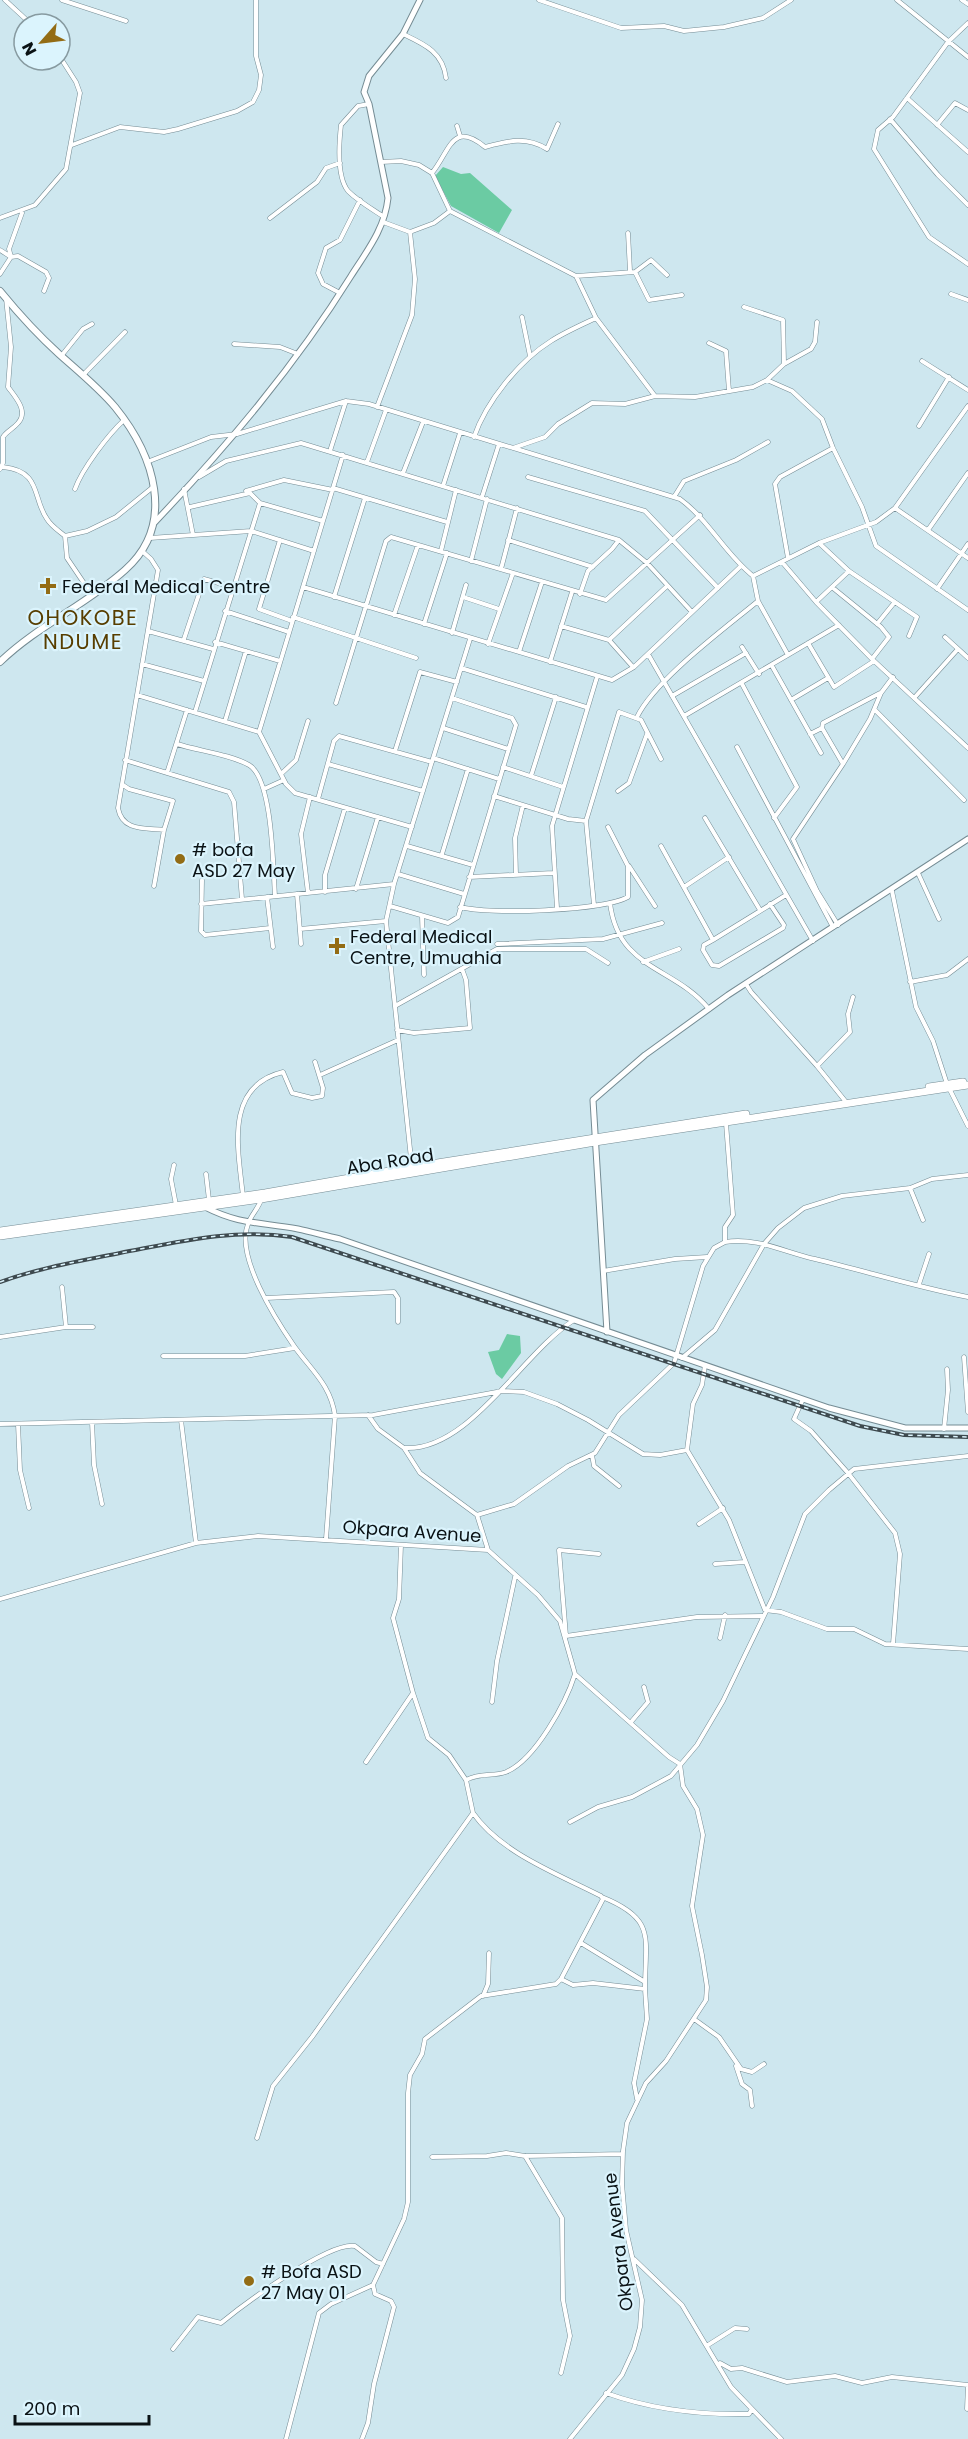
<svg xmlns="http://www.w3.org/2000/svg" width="968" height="2439" viewBox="0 0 968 2439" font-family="Poppins,sans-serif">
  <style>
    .green { fill: #6bcba3 }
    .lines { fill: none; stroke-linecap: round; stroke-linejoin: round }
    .minor-casing { stroke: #758c94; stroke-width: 5 }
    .tertiary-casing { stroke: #758c94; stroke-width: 7 }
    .secondary-casing { stroke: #758c94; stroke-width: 8 }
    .primary-casing { stroke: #758c94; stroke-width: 8 }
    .minor { stroke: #fff; stroke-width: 4 }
    .tertiary { stroke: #fff; stroke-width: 5 }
    .secondary { stroke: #fff; stroke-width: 6 }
    .primary { stroke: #fff; stroke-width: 7 }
    .rail-casing { stroke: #3e4a4f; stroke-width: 4 }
    .rail { stroke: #dbf4fd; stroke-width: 1.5; stroke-dasharray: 4.5; stroke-linecap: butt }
    .poi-dot { fill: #936c15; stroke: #dbf4fd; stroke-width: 2 }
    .labels { text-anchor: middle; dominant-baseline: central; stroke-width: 4.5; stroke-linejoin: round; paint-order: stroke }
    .poi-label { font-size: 18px; fill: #0a1215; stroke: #dbf4fd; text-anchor: start }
    .street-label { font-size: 18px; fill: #0a1215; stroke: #dbf4fd }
    .quarter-label { font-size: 21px; letter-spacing: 1.5px; fill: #583e00; stroke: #dbf4fd }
  </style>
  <rect width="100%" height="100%" fill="#cee7ef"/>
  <path class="green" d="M443 167 461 174 470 173 512 210 499 233 451 206 435 176Z
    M507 1334 520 1336 521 1353 502 1379 496 1374 488 1352 499 1350Z"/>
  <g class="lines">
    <defs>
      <path id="minor" d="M5 0 31 24
        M62 0 126 21
        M539 0 621 28 664 26 684 31 724 27 763 18 791 0
        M897 0 968 57
        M962 0 968 4
        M968 23 948 42 893 117 878 130 874 149 929 237 968 264
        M403 34C424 44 443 52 446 78
        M907 98 968 152
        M369 104 358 106 341 125C339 143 336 176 348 191 358 201 372 209 384 217
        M890 119 938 175 968 205
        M937 125 955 103 968 110
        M457 126 460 136
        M72 145 120 127 164 132 178 129 237 111 253 102 259 90 261 75 256 56V0
        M381 162 401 161 419 165 432 173 450 211 576 276 635 272
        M432 173C450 151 452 120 485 147 508 141 526 136 547 149L558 124
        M0 218 35 205 66 169 80 93 76 82 60 57
        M270 218 317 182 326 168 340 163
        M383 222 410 232 434 223 450 211
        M628 233 630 271
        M0 250 11 257 18 256 46 272 49 278 44 291
        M635 272 649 300 682 295
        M635 272 651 260 667 275
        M0 274 11 257 9 249 22 213
        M576 276 596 318 655 396
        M340 293 323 284 318 273 326 248 340 240 360 200
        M951 294 968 300
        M744 307 783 320 784 363
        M522 317 530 356
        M709 343 726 351 729 391
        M234 344 280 347 298 354
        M62 355 83 329 92 324
        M922 361 968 390
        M83 375 125 332
        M767 380 792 391 822 419 833 448 862 507 876 546 968 610
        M377 407 412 315 415 279 410 232
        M919 426 949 377
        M474 437C486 402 519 361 551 341 565 332 581 325 596 318
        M513 448 545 437 558 424 592 403 625 404 655 396 695 397 753 387 767 380 784 364 811 349 815 342 817 322
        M330 451 346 401
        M147 462 211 437 237 434 346 401 369 404 680 499C709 520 725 554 753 576L819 543 876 522 895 508 968 406
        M367 462 386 410
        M3 467C42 471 32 498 47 519 51 526 59 531 65 536L67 558 92 595
        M0 469 3 463V437C7 431 13 429 18 423 29 411 15 397 8 387L11 347 6 298
        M403 473 423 422
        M199 477 226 461 301 443 619 540 647 563 692 612
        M528 477 645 511 718 588
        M443 486 460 433
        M333 488 447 522
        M75 489C82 469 108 435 124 420
        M184 489 193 535
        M246 491 284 480 333 490
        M482 497 499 444
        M674 497 684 481 736 460 768 442
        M190 507 250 493 260 503 323 521
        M895 508 968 558
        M928 530 968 473
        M65 536 87 531 116 517 153 487
        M150 538 251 531 314 551
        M280 540 259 609 292 621
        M508 540 593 567
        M819 543 849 571 917 617 909 636
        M142 551 151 559 158 570 118 808C122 831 144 828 164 830
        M441 551 456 490
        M788 558 775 484 780 477 833 448
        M471 561 487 499
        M782 562 816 602 872 659 968 748
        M501 569 517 508
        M753 576 758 601 788 655
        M303 587 612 680 634 667 741 566
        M833 588 881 627 889 637 872 659
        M937 589 968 544
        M580 594 588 571 612 549 619 540
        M334 597 365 498
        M463 597 499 609
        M816 602 849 571
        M225 611 289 632
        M394 615 418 545
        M293 617 416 658
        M424 624 447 553
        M877 624 894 603
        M561 626 609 640 633 667
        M148 631 213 649
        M452 633 466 585
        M945 637 968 658
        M184 639 204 579 233 587
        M609 640 667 586
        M215 642 280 661
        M808 643 834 687 874 661
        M488 644 513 573
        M742 647 759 674
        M519 652 542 582
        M648 654 813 941
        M550 662 572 592
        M142 664 204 681
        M772 666 821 753
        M461 668 586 707
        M742 684 797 787 774 818
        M137 695 259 732 286 784 295 793 412 827
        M672 696 746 653
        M915 697 958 649
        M791 700 828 678
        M336 703 386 541 391 537 606 600 700 515
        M875 710 964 800
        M195 712 260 503
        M684 716 839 625
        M637 717C655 680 724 629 758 601
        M225 721 246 651
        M443 728 508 749
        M259 732 343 455
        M810 734 822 728
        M177 744C199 751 229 754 249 765 273 779 273 869 275 896
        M737 747 833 927
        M395 751 420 672 457 682
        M433 758 499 779
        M125 760 229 792 234 802 242 899
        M328 764 423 791
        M843 764 822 728 823 723 880 693
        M503 767 563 787
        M167 773 187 710
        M281 774 296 760 308 721
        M531 776 556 697
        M123 785 129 789 173 801 164 830 154 886
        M264 789 284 780
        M618 791 629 783 647 734
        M494 796 568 819 586 821
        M318 799 334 741 339 736 432 762
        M705 818 760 910
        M407 846 473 865
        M661 846 713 940
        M442 854 468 769
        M629 866 655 906
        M918 873 939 919
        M398 874 464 894
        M516 875 515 838 523 805
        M469 877 553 873
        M202 880 201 931 205 935 270 928
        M684 887 729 857
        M356 889 378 817
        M892 891 916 1007 933 1041 947 1084 968 1126
        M325 892V875L345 808
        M308 893 301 834 310 797
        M297 894 301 944
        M267 897 273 947
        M610 903C618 970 674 966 709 1009
        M201 904 394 884
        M770 904 784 925 783 928 719 966 712 965 703 950 704 945 713 940 786 895
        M594 905 586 821 619 712 641 720 661 759
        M390 906 448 923 458 917 516 725 512 718 452 698
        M460 907C489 915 603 911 628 897V866L608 827
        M557 908 552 826 597 677
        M422 916 424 975
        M838 925 817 891 793 839 843 764 870 719 881 693 893 677
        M300 929 386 921
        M497 944 603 939 662 923
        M643 962 679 949
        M910 982 947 975 968 959
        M746 984 751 992 817 1066 846 1102
        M395 1006 497 949H586L608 963
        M397 1030 414 1033 470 1028 466 980 462 969
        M817 1066 850 1032 848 1014 853 997
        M320 1075 398 1040
        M174 1165 171 1179 176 1205
        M412 1168 386 921 394 884 470 639
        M206 1174 209 1200
        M910 1188 923 1220
        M243 1196C238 1149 224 1086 283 1072L292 1093 312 1098 322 1096 323 1088 315 1062
        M261 1200C258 1209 251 1215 248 1224 235 1256 276 1320 294 1346 311 1370 331 1385 335 1416L326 1539
        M725 1242C757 1237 784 1252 815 1259 865 1271 917 1287 968 1297
        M603 1271 675 1259 707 1257
        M919 1284 929 1254
        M62 1287 66 1327
        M266 1298 394 1292 398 1298V1322
        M0 1337 66 1327H93
        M163 1356H245L295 1348
        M964 1357 968 1412
        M682 1358 715 1330 764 1244 778 1228 804 1208 842 1196 910 1188 932 1179 968 1175
        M803 1399 794 1419 811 1431 848 1473 895 1533 900 1554 893 1644
        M368 1415 378 1429 404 1448 420 1473 477 1515 488 1550
        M181 1420 196 1543
        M92 1422 94 1465 102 1504
        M0 1424 373 1415 502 1391 524 1392 557 1404 588 1420 643 1454 660 1455 687 1450 729 1520 765 1610 781 1612 827 1629H854L885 1644 968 1649
        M18 1424 20 1470 29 1508
        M944 1429 948 1390 947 1369
        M404 1448C469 1452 522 1353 574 1320
        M687 1450 693 1404 702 1385 705 1365
        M592 1455 594 1466 619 1486
        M477 1515 514 1504 568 1466 595 1453 619 1415 674 1363 703 1266 714 1248 725 1242V1227L733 1215 726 1123
        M699 1524 723 1508
        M599 1554 559 1550 566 1636 697 1617 762 1616
        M715 1564 745 1562
        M0 1599 196 1543 258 1536 488 1550 538 1595 560 1621 575 1674 669 1757 680 1764 683 1786 697 1809 703 1835 692 1906 702 1955 707 1987 706 2000 666 2061 646 2083 627 2123 623 2151 622 2184 626 2230 642 2300 640 2327 634 2349 622 2375 570 2439
        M720 1638 725 1615
        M492 1702 497 1661 515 1577
        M631 1722 648 1702 644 1687
        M366 1762 413 1693 393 1618 399 1599 401 1545
        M466 1780C481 1772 493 1777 506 1772 535 1760 566 1703 575 1674
        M570 1822 598 1807 632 1797 671 1776 697 1745 723 1701 745 1655 773 1597 805 1514 829 1490 854 1469 968 1456
        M602 1897C657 1919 645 1938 645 1989
        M581 1943 645 1982
        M561 1979 573 1985 593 1983 645 1989 647 2019 634 2083 637 2099
        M483 1996 488 1984 489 1953
        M694 2019 719 2037 741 2069 752 2072 764 2064
        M736 2066 742 2084 750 2090 752 2106
        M257 2138 273 2086 312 2037 473 1813 466 1780 449 1755 428 1738 413 1693
        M525 2156 562 2218 563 2300 570 2336 561 2373
        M432 2157 487 2156 506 2153 525 2156 623 2154
        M708 2345 735 2328 747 2329
        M173 2349 198 2317 221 2323C243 2305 329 2241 355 2246L376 2262 383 2264
        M720 2363 731 2369 742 2368 787 2382 835 2376 862 2383 892 2377 968 2385 967 2409
        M606 2393C650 2409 702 2415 749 2414L752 2409 731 2387 682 2305 634 2259
        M752 2409 781 2439
        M286 2439 319 2313 331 2304 373 2285 404 2219 408 2202V2093L410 2075 422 2054 425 2039 481 1996 556 1984 561 1979 603 1899 601 1896C558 1874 501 1853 473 1813
        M362 2439 368 2423 374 2384 394 2307 391 2301 375 2294 373 2285"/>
      <path id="tertiary" d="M155 522C227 446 295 366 351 276 367 251 385 228 388 198L369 104 364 92 369 76 403 34 420 0
        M205 1207C240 1225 261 1222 298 1229 312 1232 326 1236 340 1239L829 1408 905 1428H968
        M607 1332 593 1100 645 1055 728 995 968 839"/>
      <path id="secondary" d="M0 291C18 313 38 335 59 354 78 371 99 388 115 407 154 455 177 524 125 570 86 605 37 626 0 662"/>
      <path id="primary" d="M929 1087 963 1082
        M0 1231 265 1193 412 1167 746 1114
        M0 1236 261 1199 595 1142 968 1085"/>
    </defs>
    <use href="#minor" class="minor-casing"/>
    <use href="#tertiary" class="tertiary-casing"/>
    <use href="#secondary" class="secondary-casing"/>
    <use href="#primary" class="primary-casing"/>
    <use href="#minor" class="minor"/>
    <use href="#tertiary" class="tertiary"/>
    <use href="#secondary" class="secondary"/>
    <use href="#primary" class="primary"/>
    <defs>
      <path id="rail" d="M0 1282C39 1268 80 1261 120 1253 178 1242 233 1228 292 1237L860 1426 904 1435 968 1437"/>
    </defs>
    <use href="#rail" class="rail-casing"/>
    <use href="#rail" class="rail"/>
  </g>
  <g class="poi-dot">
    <path d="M45 577h6v6h6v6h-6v6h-6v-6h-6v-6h6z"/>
    <circle cx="180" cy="859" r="6"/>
    <path d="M334 937h6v6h6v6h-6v6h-6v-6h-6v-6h6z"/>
    <circle cx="249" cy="2281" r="6"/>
  </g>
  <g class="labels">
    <g class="poi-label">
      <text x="62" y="586">Federal Medical Centre</text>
      <text x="192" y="849"># bofa<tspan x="192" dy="21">ASD 27 May</tspan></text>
      <text x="350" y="936">Federal Medical<tspan x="350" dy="21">Centre, Umuahia</tspan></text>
      <text x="261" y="2271"># Bofa ASD<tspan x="261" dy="21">27 May 01</tspan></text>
    </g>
    <g class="street-label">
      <text transform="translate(390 1161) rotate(-9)">Aba Road</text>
      <text transform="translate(412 1531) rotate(4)">Okpara Avenue</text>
      <text transform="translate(618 2242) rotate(-97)">Okpara Avenue</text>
    </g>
    <g class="quarter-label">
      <text x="83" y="617">OHOKOBE<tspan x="83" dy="24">NDUME</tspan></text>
    </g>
  </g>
  <g transform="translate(42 42) rotate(242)"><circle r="28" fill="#dbf4fd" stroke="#879aa0" stroke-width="1.5"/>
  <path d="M0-4.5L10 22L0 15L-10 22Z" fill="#936c15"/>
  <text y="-9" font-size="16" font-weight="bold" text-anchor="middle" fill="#0a1215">N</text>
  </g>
  <path d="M15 2415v9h134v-9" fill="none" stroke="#0a1215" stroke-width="3"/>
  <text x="24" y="2415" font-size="18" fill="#0a1215" stroke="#dbf4fd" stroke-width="4.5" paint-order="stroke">200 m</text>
</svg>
